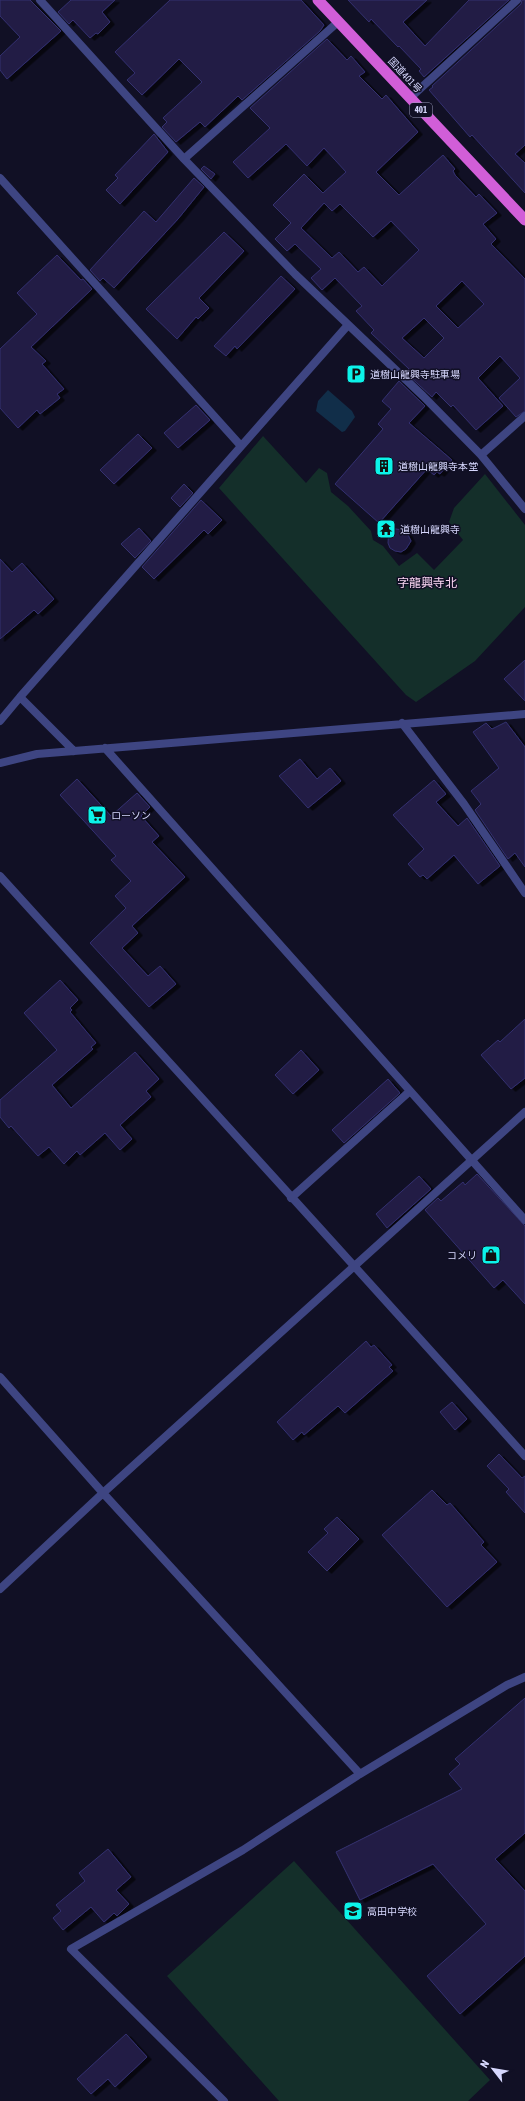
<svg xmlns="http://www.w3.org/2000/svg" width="525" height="2101" viewBox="0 0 525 2101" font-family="'Asap Condensed','Noto Sans JP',sans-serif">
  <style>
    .green { fill: #142f2a }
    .water { fill: #112e49 }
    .building { fill: #201d45; stroke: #343070; fill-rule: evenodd; filter: url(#shadow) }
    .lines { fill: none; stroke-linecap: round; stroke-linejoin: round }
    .minor { stroke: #3e4582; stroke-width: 8 }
    .trunk { stroke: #d15ed8; stroke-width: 11 }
    .labels { text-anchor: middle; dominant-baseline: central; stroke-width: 3; stroke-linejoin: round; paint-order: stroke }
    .shield { fill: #111025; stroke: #9b9bbc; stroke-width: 1 }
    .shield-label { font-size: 9px; font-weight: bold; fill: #d6d7fd }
    .street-label { font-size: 10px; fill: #d6d7fd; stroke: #111025 }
    .poi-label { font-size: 10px; fill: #d6d7fd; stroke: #111025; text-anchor: start }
    .quarter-label { font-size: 12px; fill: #fdd8f5; stroke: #111025 }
  </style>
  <defs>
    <filter id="shadow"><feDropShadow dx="4.5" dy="2.5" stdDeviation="0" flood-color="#0009"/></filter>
  </defs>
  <rect width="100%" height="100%" fill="#111025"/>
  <path class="green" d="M263 436 306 483 319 468 327 473 331 492 348 506 371 531 373 540 383 546 399 566 417 553 434 570 463 540 449 522 454 508 485 474 525 525V607L475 661 416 702 406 695 219 488Z
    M294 1861 490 2080 468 2101H279L167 1976Z"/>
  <path class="water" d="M328 390 352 411 355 417 345 431 342 432 316 411 318 401Z"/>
  <path class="building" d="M0 0H30L61 31 7 79 0 70V56L20 37 0 16Z
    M71 0H115L102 12 110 22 98 34 96 33 90 38 73 20 69 24 58 12Z
    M170 0H301L324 25 320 31 242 100 238 96 205 127 200 122 176 142 162 127 167 122 163 118 202 82 179 59 142 95 127 80 135 73 115 52Z
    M348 0H427L403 22 425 46 469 0H509L424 77 419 71 421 69 399 46 398 47 371 19 369 22Z
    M522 0H525V145L515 154 525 163V193L472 135 470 137 429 90 433 87 432 86 521 4Z
    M327 39 347 60 351 56 365 72 359 76 382 99 386 95 418 132 376 172 399 195 443 155 455 169 453 171 455 175 476 197 479 194 497 213 483 224 496 239 491 244 525 279V411L516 417 499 398 520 378 500 356 478 378 503 406 476 430 453 405 451 407 436 392 432 397 406 373 409 369 371 333 374 330 356 311 362 306 335 278 322 290 311 278 321 269 295 244 287 251 275 239 291 223 273 205 304 174 323 193 346 172 324 148 307 166 286 144 248 178 233 162 270 128 250 108ZM324 203 332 211 340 204 373 237 391 221 419 250 382 286 364 267 358 272 339 252 332 258 301 228ZM462 281 484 304 458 328 436 306ZM424 318 444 338 424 358 402 338Z
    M154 134 168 152 120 204 106 190 118 178 115 175Z
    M204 166 215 174 211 179 201 169Z
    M194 178 204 187 178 219 114 288 103 278 100 281 90 270 144 211 156 222Z
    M224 232 244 251 199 298 209 308 198 319 196 317 177 339 146 309Z
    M57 255 81 280 83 279 92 289 31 347 46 361 42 364 64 389 57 394 60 398 40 414 37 410 18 428 0 408V349L37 314 17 293Z
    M281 276 295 289 237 349 235 346 226 356 214 346Z
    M399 381 425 406 409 423 452 460 440 474 437 472 434 475 427 469 379 523 335 484 383 429 378 424 391 409 382 401Z
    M196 405 210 420 178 448 164 433Z
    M138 434 152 448 114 484 100 470Z
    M184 484 193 493 180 507 171 498Z
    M201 500 222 520 208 534 204 530 154 579 142 567Z
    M139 528 151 541 135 558 121 544Z
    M389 528 403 530 407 533 411 541 406 549 401 552 395 551 390 548 388 543Z
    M0 559 12 572 22 563 54 599 38 614 34 610 0 639Z
    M525 660V701L504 679Z
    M506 722 525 747V867L515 853 508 859 475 810 481 804 471 791 499 768 473 732 486 723 492 729Z
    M300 759 317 779 330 768 341 781 308 808 279 776Z
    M77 779 111 816 137 793 150 807 141 816 159 836 152 842 185 877 132 926 138 933 122 948 148 976 160 966 176 984 149 1007 90 943 126 908 115 896 131 881 111 860 116 856 60 795Z
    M434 780 446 794 436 802 458 826 467 818 500 866 478 884 454 855 427 879 423 875 420 877 408 864 424 849 393 815Z
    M60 980 78 1000 70 1008 72 1010 70 1012 96 1043 91 1047 93 1049 52 1085 71 1108 135 1052 159 1079 146 1091 151 1097 120 1125 132 1139 120 1150 105 1133 80 1155 77 1151 64 1164 49 1147 38 1156 11 1126 9 1128 0 1117V1100L57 1050 24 1013Z
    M525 1019V1078L511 1089 481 1055 498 1040 500 1042Z
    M301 1050 319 1070 293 1094 275 1075Z
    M388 1079 400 1093 344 1143 332 1130Z
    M477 1174 525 1226V1304L503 1280 494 1288 425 1210 438 1198 441 1201 463 1182 465 1185Z
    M419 1176 431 1189 387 1228 376 1214Z
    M366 1341 371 1347 374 1345 392 1365 389 1367 393 1371 345 1413 338 1406 304 1435 302 1432 293 1440 277 1422Z
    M452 1402 467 1419 455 1430 440 1412Z
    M499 1454 522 1478 525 1476V1513L506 1492 509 1489 487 1466Z
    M432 1490 447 1505 450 1503 484 1542 481 1545 497 1562 447 1607 382 1535Z
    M337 1517 359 1539 327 1571 308 1552 328 1533 324 1529Z
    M525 1698V1833L495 1859 525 1891V1956L460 2014 427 1976 486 1924 433 1864 360 1900 336 1852 462 1789 449 1774 460 1764 455 1759Z
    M108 1849 131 1877 116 1890 129 1904 117 1916 114 1913 104 1922 91 1907 63 1930 53 1918 61 1911 56 1905 85 1881 79 1873Z
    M126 2034 147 2057 115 2087 108 2079 91 2094 77 2079Z"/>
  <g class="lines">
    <path class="minor" d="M40 0 184 159 295 274 423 396 481 455 525 509
      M410 98 517 0
      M184 159 338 22
      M0 178 241 446
      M481 455 525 416
      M20 697 74 751
      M0 721 20 697 348 325
      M402 723 464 804 525 893
      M105 748 525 1220
      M0 763 37 754 74 751 525 714
      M0 876C175 1069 351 1261 525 1456
      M291 1198 410 1091
      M0 1377 103 1493 360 1774
      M0 1589 103 1493 525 1112
      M224 2101 71 1949 243 1850 360 1774 507 1685 525 1677"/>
    <path class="trunk" d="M318 0 525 220"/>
  </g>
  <defs>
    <symbol id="parking-square" viewBox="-11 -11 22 22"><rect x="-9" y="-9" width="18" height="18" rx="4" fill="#0cf3e9" stroke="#111025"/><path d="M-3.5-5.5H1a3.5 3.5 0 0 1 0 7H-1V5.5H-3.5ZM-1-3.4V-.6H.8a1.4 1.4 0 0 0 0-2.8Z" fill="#111"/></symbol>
    <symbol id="building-square" viewBox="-11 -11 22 22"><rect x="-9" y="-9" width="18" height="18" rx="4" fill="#0cf3e9" stroke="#111025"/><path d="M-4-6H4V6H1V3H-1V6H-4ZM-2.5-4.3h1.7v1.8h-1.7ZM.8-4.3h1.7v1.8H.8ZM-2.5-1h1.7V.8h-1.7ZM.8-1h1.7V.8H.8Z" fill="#111"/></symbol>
    <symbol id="temple-square" viewBox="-11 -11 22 22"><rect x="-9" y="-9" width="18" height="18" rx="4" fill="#0cf3e9" stroke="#111025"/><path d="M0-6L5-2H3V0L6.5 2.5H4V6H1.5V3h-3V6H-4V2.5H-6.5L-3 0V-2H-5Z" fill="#111"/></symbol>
    <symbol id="supermarket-square" viewBox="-11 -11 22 22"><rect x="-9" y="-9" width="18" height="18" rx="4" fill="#0cf3e9" stroke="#111025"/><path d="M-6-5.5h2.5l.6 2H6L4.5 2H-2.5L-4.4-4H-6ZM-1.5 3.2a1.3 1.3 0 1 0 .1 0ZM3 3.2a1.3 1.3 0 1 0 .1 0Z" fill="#111"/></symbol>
    <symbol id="shop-square" viewBox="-11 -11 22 22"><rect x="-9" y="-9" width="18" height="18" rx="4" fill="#0cf3e9" stroke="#111025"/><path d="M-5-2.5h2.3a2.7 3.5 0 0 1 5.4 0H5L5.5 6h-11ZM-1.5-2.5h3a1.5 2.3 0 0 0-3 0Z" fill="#111"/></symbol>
    <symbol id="school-square" viewBox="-11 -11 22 22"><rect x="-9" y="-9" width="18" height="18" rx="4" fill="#0cf3e9" stroke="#111025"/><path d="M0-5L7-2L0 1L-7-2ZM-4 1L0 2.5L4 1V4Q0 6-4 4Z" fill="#111"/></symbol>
  </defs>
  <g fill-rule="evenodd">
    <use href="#parking-square" x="345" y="363" width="22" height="22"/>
    <use href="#building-square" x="373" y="455" width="22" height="22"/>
    <use href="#temple-square" x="375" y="518" width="22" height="22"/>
    <use href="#supermarket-square" x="86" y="804" width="22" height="22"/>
    <use href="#shop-square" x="480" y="1244" width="22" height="22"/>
    <use href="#school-square" x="342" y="1900" width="22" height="22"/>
  </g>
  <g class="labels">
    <rect class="shield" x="410" y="103" width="22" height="14" rx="3"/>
    <g class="shield-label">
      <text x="421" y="110">401</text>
    </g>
    <g class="street-label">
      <text transform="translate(405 75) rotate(47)">国道401号</text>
    </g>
    <g class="poi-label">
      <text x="370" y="374">道樹山龍興寺駐車場</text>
      <text x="398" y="466">道樹山龍興寺本堂</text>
      <text x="400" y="529">道樹山龍興寺</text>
      <text x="111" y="815">ローソン</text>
      <text x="477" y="1255" text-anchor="end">コメリ</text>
      <text x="367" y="1911">高田中学校</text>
    </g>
    <g class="quarter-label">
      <text x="427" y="583">字龍興寺北</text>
    </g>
  </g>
  <g transform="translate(493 2069) rotate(301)" stroke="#111025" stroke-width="3" paint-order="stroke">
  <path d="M0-3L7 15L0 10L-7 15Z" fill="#d6d7fd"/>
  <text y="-6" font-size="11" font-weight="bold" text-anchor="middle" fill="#d6d7fd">N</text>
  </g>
</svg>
